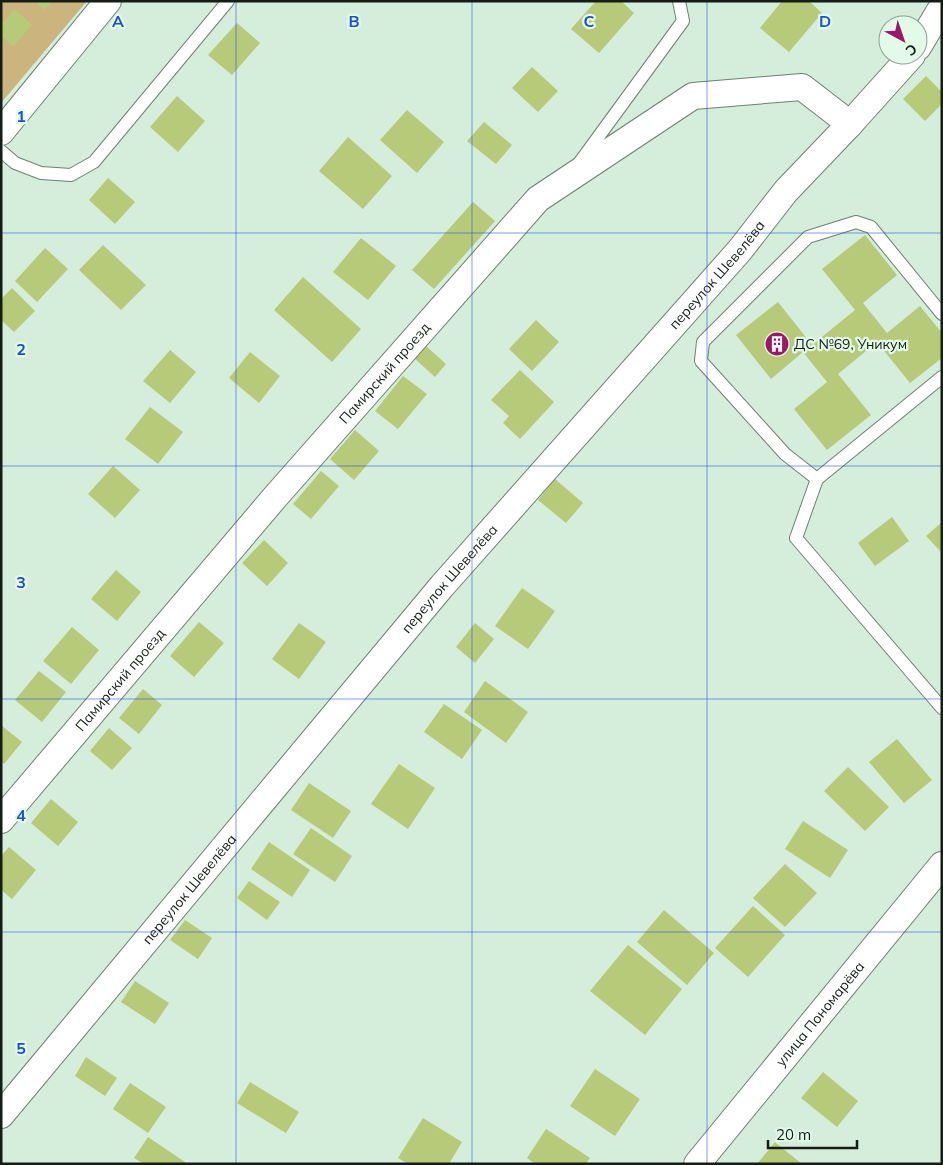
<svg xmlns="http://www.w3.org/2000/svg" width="943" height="1165" viewBox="0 0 943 1165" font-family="Mulish,sans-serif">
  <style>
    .green { fill: #cbb47d }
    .building { fill: #b6ca7a }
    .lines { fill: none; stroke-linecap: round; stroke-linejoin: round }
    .lane-casing { stroke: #6c8171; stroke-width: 14 }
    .street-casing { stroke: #6c8171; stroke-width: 28 }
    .lane { stroke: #fff; stroke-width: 12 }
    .street { stroke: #fff; stroke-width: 26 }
    .grid { fill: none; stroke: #1d4ed8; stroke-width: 1; stroke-opacity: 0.55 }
    .labels { text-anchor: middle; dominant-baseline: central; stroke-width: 4.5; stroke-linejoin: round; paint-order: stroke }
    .street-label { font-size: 14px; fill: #141d16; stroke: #e2fae8 }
    .poi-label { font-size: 14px; fill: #141d16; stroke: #e2fae8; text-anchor: start }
    .grid-label { font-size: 16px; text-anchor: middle; font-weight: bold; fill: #1d4ed8; stroke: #e2fae8; stroke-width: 4.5; stroke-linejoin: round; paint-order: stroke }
  </style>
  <rect width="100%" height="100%" fill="#d5eddb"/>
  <path class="green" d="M1 1H87L1 103Z"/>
  <path class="building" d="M34 1H52L45 10Z
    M596 1H621L634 13 599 53 571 29Z
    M782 1H809L822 13 789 52 760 28Z
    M14 9 32 24 14 47 1 36V25Z
    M237 23 260 43 232 75 208 55Z
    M532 67 558 91 538 112 512 88Z
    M926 76 942 92V104L925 121 903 99Z
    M177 96 205 121 178 152 150 127Z
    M407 110 444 142 417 173 380 140Z
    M484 122 512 145 496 164 467 141Z
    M348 137 392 176 363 209 319 171Z
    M108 178 135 202 115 224 89 200Z
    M473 202 495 221 434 289 412 270Z
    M865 235 897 275 863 303 887 333 920 306 942 333V358L910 383 877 342 838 374 871 415 827 450 794 409 827 382 803 352 771 379 736 335 778 302 812 345 855 310 822 269Z
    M361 238 396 266 368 300 333 272Z
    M103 245 146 285 121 310 79 270Z
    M45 248 68 269 37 302 15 281Z
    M303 277 361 329 332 362 274 310Z
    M12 288 35 311 14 332 1 320V299Z
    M536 320 559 342 532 371 509 349Z
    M425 345 446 364 435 377 414 358Z
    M170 350 196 372 170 403 143 381Z
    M250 352 280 376 259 403 229 378Z
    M520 370 554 402 520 439 503 423 509 416 491 400Z
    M403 376 427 394 398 429 375 411Z
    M150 407 183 432 158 464 125 439Z
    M355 430 379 451 354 480 330 459Z
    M113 466 140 490 115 518 88 494Z
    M321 471 339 486 311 519 293 504Z
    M555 479 583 503 566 523 538 500Z
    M892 517 909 541 875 566 858 543Z
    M942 522V553L926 536Z
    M264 540 288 563 267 586 242 563Z
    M116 570 141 592 117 621 91 599Z
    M522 588 555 611 528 649 495 626Z
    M199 622 224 643 194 677 170 656Z
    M299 623 326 642 299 679 272 659Z
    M475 623 494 639 475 663 456 647Z
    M72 627 99 650 71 684 43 661Z
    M39 671 66 692 42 722 15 700Z
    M485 681 528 712 506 743 464 712Z
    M143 689 162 705 139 734 119 718Z
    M444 704 482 730 462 759 424 732Z
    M1 725 22 742 4 764 1 762Z
    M109 728 132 748 112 770 90 751Z
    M897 739 932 780 904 803 869 762Z
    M399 764 435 788 408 829 371 804Z
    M848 767 889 807 865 831 824 791Z
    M309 783 351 811 333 838 291 810Z
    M51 799 78 822 58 846 31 823Z
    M803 821 848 850 830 878 785 849Z
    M311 828 352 856 335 882 293 854Z
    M269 842 310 870 292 897 251 869Z
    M9 847 36 870 12 899 1 890V856Z
    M785 864 817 893 785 927 753 898Z
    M249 881 280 902 267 920 237 898Z
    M753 906 785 935 748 977 715 948Z
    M664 910 714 953 687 985 637 942Z
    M185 920 212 938 198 959 170 940Z
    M628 945 682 989 645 1035 590 991Z
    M135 981 169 1003 155 1024 121 1002Z
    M86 1057 117 1078 105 1096 75 1076Z
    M595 1069 640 1099 615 1136 570 1106Z
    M823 1072 858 1101 837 1127 801 1098Z
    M250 1082 299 1112 286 1133 237 1103Z
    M130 1083 166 1107 148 1133 113 1109Z
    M423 1118 462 1142 449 1164H408L398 1158Z
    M546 1129 590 1158 586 1164H535L527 1158Z
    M148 1137 185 1162 184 1164H144L134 1158Z
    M775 1142 802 1164H757Z"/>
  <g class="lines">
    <defs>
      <path id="lane" d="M1 151 15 163 41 173 71 175 94 162 228 1
        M580 162 683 21 679 1
        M942 377 817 479 796 538 942 708
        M817 479 785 454 701 361 703 342 808 237 856 222 871 227 942 314"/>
      <g id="street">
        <path d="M918 47 942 7"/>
        <path d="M1 132 108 1"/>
        <path id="s1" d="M1 820 276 496 538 199 693 96 802 87 850 124"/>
        <path id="s2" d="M1 1115 442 586 740 250 786 191 850 124 912 55"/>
        <path id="s3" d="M697 1164 942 865"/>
      </g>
    </defs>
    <use href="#lane" class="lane-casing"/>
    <use href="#street" class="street-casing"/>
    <use href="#lane" class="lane"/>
    <use href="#street" class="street"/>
  </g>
  <path class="grid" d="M236 1V1164M472 1V1164M707 1V1164M1 233H942M1 466H942M1 699H942M1 932H942"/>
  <defs>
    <symbol id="building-disc" viewBox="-11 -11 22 22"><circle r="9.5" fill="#9d1768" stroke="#e2fae8"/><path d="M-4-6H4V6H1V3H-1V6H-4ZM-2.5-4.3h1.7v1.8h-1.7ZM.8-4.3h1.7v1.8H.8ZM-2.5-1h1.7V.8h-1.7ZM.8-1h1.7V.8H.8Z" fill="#fff"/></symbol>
  </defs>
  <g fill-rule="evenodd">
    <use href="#building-disc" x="763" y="330" width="28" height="28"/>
  </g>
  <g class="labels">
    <g class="street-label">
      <text stroke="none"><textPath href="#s2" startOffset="1104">переулок Шевелёва</textPath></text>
      <text stroke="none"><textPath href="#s1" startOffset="589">Памирский проезд</textPath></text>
      <text stroke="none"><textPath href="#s2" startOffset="699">переулок Шевелёва</textPath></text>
      <text stroke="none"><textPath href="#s1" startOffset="184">Памирский проезд</textPath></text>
      <text stroke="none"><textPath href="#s2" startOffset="294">переулок Шевелёва</textPath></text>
      <text stroke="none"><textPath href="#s3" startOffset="194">улица Пономарёва</textPath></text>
    </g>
    <g class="poi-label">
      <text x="794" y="344">ДС №69, Уникум</text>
    </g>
  </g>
  <g class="grid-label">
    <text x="118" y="27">A</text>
    <text x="354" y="27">B</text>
    <text x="589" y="27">C</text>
    <text x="825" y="27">D</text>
    <text x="21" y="122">1</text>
    <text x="21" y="355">2</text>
    <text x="21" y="588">3</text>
    <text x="21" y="821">4</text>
    <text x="21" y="1054">5</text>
  </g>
  <rect width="943" height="1165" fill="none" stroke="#141d16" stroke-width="5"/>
  <g transform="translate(903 40) rotate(140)"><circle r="24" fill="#e2fae8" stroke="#90a294"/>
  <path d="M0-4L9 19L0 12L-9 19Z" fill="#9d1768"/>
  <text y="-8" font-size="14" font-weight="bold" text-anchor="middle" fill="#141d16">С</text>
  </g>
  <path d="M768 1140v8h89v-8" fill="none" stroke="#141d16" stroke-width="2.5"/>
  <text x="776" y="1140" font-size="15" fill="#141d16" stroke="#e2fae8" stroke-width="4" paint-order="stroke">20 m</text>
</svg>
